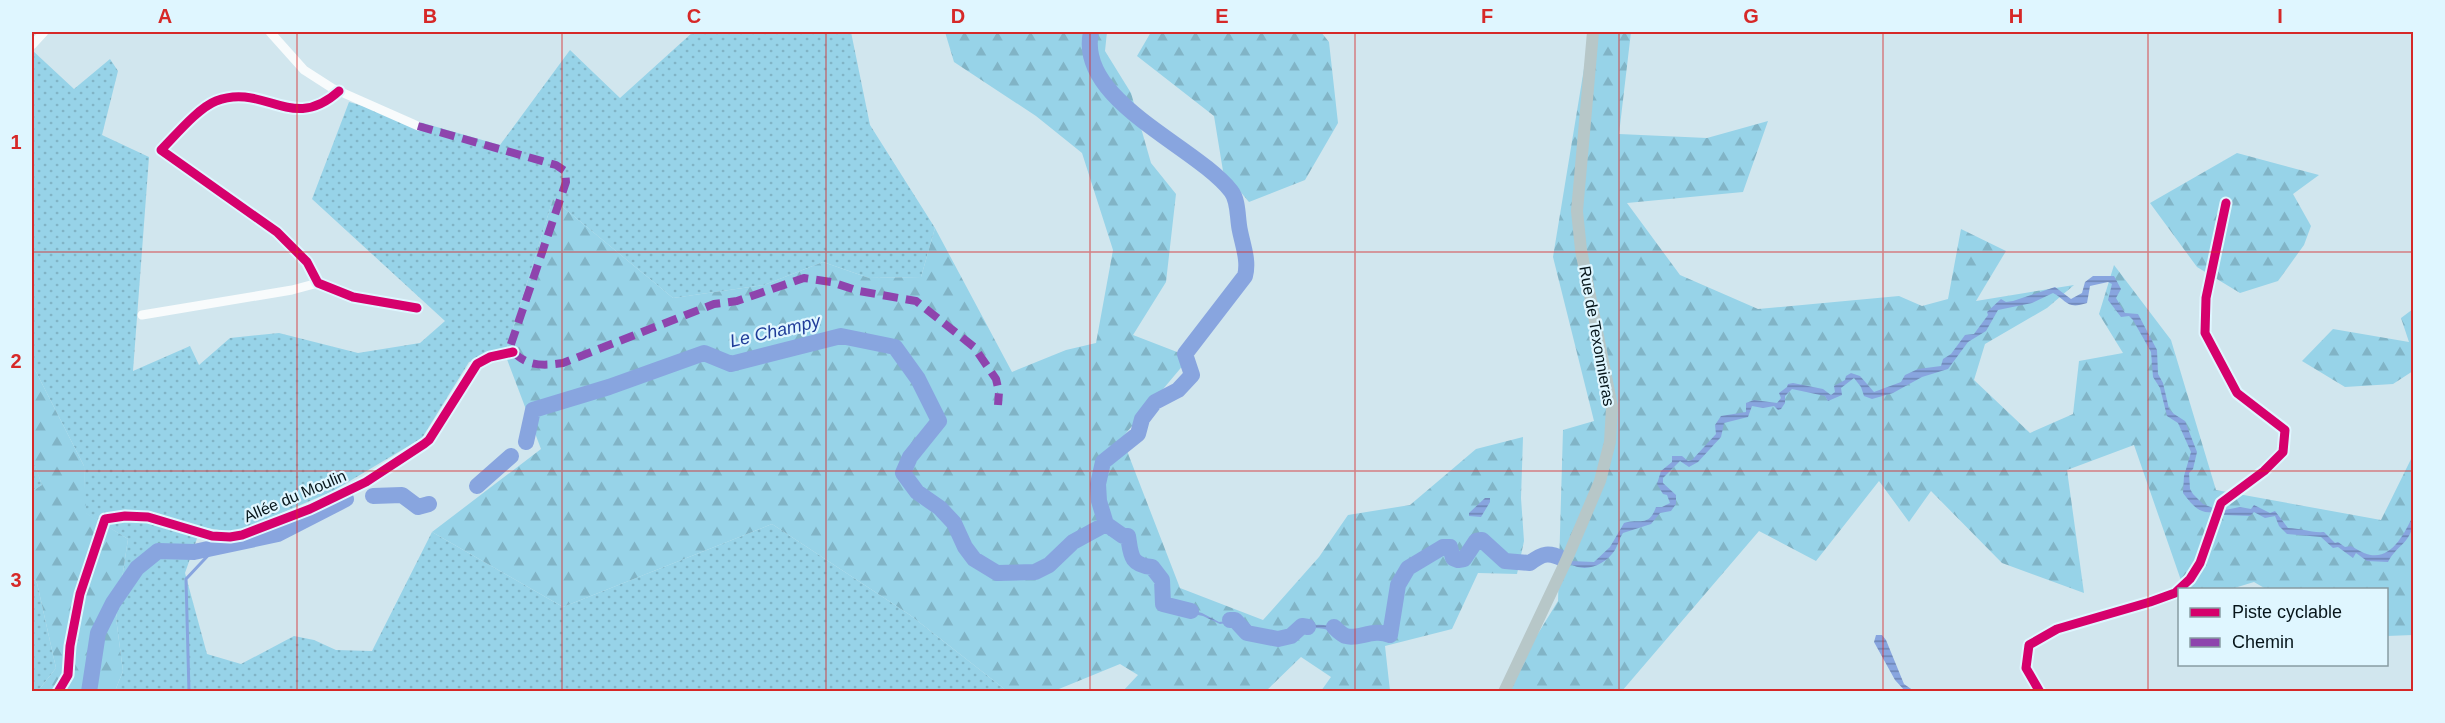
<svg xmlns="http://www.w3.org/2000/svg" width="2445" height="723" viewBox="0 0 2445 723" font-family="Helvetica,sans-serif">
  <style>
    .grass { fill: url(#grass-dots) }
    .forest { fill: url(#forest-firs) }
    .water { fill: url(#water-rules) }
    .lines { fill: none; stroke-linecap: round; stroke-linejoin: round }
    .stream { stroke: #88a5df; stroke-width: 3 }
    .river { stroke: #88a5df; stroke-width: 16 }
    .minor { stroke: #f8fbfc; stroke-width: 9 }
    .major { stroke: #b7c7c8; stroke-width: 12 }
    .quiet { stroke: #8e44ad; stroke-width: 8; stroke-dasharray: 15 8; stroke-linecap: butt }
    .cycleway-casing { stroke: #dff6ff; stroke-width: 13 }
    .cycleway { stroke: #d6006c; stroke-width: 9 }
    .grid { fill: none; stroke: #d62828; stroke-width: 1.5; stroke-opacity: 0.55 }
    .labels { text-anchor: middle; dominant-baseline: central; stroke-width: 4.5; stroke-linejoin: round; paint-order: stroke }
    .street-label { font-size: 16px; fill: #06151a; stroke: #dff6ff }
    .water-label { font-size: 18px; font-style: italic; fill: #1f3c99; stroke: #dff6ff }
    .neatline { fill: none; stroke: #d62828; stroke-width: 2 }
    .grid-label { font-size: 20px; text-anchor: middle; font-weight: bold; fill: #d62828 }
  </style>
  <defs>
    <pattern id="grass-dots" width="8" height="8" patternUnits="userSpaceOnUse" patternTransform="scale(1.5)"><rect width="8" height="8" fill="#97d3e8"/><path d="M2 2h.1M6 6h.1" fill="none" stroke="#81b4c6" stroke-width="1.8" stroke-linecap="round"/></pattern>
    <pattern id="forest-firs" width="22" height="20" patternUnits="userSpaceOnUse" patternTransform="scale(1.5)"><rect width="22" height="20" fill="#97d3e8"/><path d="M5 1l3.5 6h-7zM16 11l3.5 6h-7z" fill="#81b4c6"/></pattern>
    <pattern id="water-rules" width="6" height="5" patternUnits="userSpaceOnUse" patternTransform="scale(1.5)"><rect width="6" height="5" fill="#88a5df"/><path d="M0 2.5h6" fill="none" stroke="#6d85b4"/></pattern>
  </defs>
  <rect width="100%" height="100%" fill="#d1e6ee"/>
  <path class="grass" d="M693 32H851L870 125 935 228 921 277 869 278 823 262 764 285 673 298 553 199 505 354 469 362 422 438 333 491 242 530 225 531 201 527 185 573 207 654 241 664 294 636 314 640 336 650 372 651 432 532 563 607 772 524 910 615 1007 691H115L123 671 116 618 128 539 85 513 84 466 32 364V50L74 89 110 59 118 71 102 135 149 157 133 371 190 346 199 365 230 338 279 333 358 353 420 343 445 321 312 199 349 102 500 145 570 50 620 98Z
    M32 457 42 485 32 491Z
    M32 576 37 583 56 668 38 691H32Z"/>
  <path class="forest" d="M945 32H1107L1105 51 1131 93 1151 163 1176 194 1166 282 1133 335 1190 357 1122 438 1180 588 1263 620 1319 557 1348 515 1410 505 1476 449 1523 437 1521 498 1524 541 1517 574 1478 573 1452 629 1385 646 1390 691H1321L1331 677 1301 657 1266 691H1123L1138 675 1120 664 1054 691H1007L910 615 772 524 563 607 432 532 541 449 505 354 553 199 673 298 764 285 823 262 869 278 921 277 935 228 1012 372 1066 350 1096 343 1113 250 1082 153 1036 116 954 62Z
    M1151 32H1321L1329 42 1338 123 1305 180 1249 202 1223 171 1214 116 1137 56Z
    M1590 32H1631L1619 134 1707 138 1768 121 1743 192 1627 203 1680 275 1758 309 1899 296 1922 306 1948 299 1961 229 2006 251 1976 301 2074 285 2047 308 1985 344 1974 380 2030 433 2073 414 2079 361 2123 353 2099 314 2114 265 2171 340 2216 490 2381 520 2413 455V635L2387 636 2386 590 2266 589 2254 582 2231 589H2184L2134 445 2067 470 2084 593 2002 563 1931 491 1909 522 1879 481 1816 561 1759 531 1622 691 1502 692 1558 601 1563 430 1594 421 1553 257Z
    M2237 153 2319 175 2293 194 2311 226 2304 245 2278 281 2240 293 2197 267 2150 203Z
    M2413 309V371L2393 384 2345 387 2302 361 2333 329 2409 342 2401 318Z
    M32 364 84 466 86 513 128 539 116 618 123 671 115 691H38L56 668 37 583 32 576V491L42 485 32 458Z"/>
  <path class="water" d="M2093 276H2114L2121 289 2116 298 2125 313 2138 314 2157 350 2158 374 2163 383 2169 409 2174 414 2185 421 2197 452 2193 469 2189 473 2190 489 2193 494 2203 504 2213 508 2212 512C2198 514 2191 503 2183 493L2184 476 2191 452 2178 423 2167 416 2160 388 2153 377 2151 352 2133 320 2129 316 2121 317 2108 300 2112 284 2108 282 2090 286 2087 303C2066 310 2067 300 2053 293L2032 303 1998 310 1986 331 1968 342 1948 369 1922 377 1893 393 1872 399 1864 396 1861 387 1854 378 1841 388 1842 395 1828 401 1825 396 1792 389 1785 396V403L1781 409 1778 410 1774 406 1763 408 1752 406 1748 417 1724 423 1721 437 1698 462 1689 467 1680 461 1663 478V483L1676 495V504L1671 511 1660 513 1651 524 1623 533C1619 539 1618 545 1615 550 1605 565 1585 574 1569 563L1570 561 1594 562 1610 547 1624 523C1639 518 1649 528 1656 507H1662L1670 503 1667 495 1663 494 1657 484 1661 471 1672 462V456H1682L1688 461 1692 460 1716 434 1715 425 1721 416 1746 412V403L1754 400 1777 403 1781 398 1779 393 1787 387 1788 384 1793 383 1823 389 1831 395 1835 392 1834 386 1845 380 1846 376 1851 373 1860 376 1874 392 1901 382 1905 375 1918 369 1941 366 1943 359 1951 354 1965 335 1974 334 1988 315 1987 312 2001 299 2006 302 2013 301 2055 287 2071 299 2082 293 2085 282Z
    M907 456 912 457 903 473 906 482 949 517 965 547 974 559 997 573 1035 572 1049 565 1073 542 1106 524 1122 536H1128C1134 555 1127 564 1152 567 1163 578 1161 589 1163 604L1202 613 1219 622 1235 620C1240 623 1243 630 1248 633 1259 640 1279 639 1291 636 1299 624 1323 622 1335 628 1340 630 1343 635 1347 636 1361 639 1372 628 1390 635 1404 603 1385 579 1424 558 1433 554 1440 548 1450 547L1453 558 1458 560 1464 558 1476 541 1482 540 1505 561 1530 563C1541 558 1545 550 1558 556L1556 558 1545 557 1535 564 1520 562 1503 566 1487 547 1478 543 1470 559 1459 565C1450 562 1449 559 1447 550H1444L1412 568 1401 585 1395 634 1389 640 1381 633 1347 639C1331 630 1318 624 1299 631L1294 639C1280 640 1262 641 1248 635 1242 633 1239 626 1233 622L1220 624 1203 616 1168 609 1160 603 1158 581 1148 568 1142 571 1126 556V538L1116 536 1108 530C1076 534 1061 574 1030 577 1016 578 998 579 985 571 961 555 957 528 938 509 927 499 904 493 899 477 897 469 903 462 907 456Z
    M1485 498H1490V502L1481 517 1469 516V513Z
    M2254 505 2270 513 2275 511 2288 528C2300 528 2311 533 2324 532L2335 543 2338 542 2345 547 2351 546C2355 548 2359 551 2364 553 2390 564 2404 534 2413 516 2414 543 2398 543 2388 562L2367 561 2356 553 2353 558 2338 547 2333 548 2321 537 2287 534 2279 526 2275 516 2265 518 2254 512 2250 516 2224 515 2225 510 2240 507 2251 509Z
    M1876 635H1882L1886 640 1904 684 1914 691H1905L1895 680 1874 642Z"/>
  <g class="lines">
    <path class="stream" d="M189 692 186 579 216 547"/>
    <path class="river" d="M526 442 533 410 609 387 704 353 731 364 841 336 895 347 918 379 939 421 910 457 903 473 917 492 940 508 954 523 965 547 974 559 997 573 1035 572 1049 565 1073 542 1106 524 1099 501 1098 484 1103 462 1138 434 1142 419 1155 402 1178 390 1192 375 1185 354 1245 276C1249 261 1243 246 1240 231 1237 218 1239 201 1231 191 1195 145 1076 101 1091 32
      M477 486 511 456
      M373 496 402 495 418 507 429 504
      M1106 524 1123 536H1128C1131 555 1130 565 1152 567L1162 580 1163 604 1191 611
      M1230 620H1235L1247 633 1278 639 1291 636 1302 626 1308 627
      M1334 627C1337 630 1342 635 1346 636 1358 640 1373 628 1390 635L1398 585 1408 568 1443 547H1450L1453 558 1458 560 1464 559 1476 541 1482 540 1505 561 1530 563C1543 553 1549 552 1563 559
      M89 692 98 633 113 603 137 568 158 551 194 552 278 534 346 499"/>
    <path class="minor" d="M270 32 304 70 332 88 418 126
      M32 45 44 32
      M339 91C292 134 264 82 216 101 198 108 175 136 161 150L277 232 307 262 318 283 353 297 417 308
      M142 315 292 290 318 283
      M58 692 68 675 70 646 80 594 105 519 125 516 148 517 212 536 230 537 242 535 310 509 366 482 424 444 429 440 477 364 490 357 513 352
      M2040 692 2026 668 2029 645 2057 629 2150 602 2175 593 2190 579 2200 563 2221 503 2264 471 2283 452 2285 430 2237 393 2205 333 2206 298 2226 203"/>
    <path class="major" d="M1504 692 1566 561 1600 481 1610 442 1612 407 1581 250 1577 211 1593 32"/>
    <path class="quiet" d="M418 126 556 165 565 171 566 182 510 347C523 367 543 366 563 363L714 304 737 301 804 278 831 282 859 291 916 301 974 347 996 379 999 392 998 405"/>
    <defs>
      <path id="cycleway" d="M339 91C292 134 264 82 216 101 198 108 175 136 161 150L277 232 307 262 318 283 353 297 417 308
        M58 692 68 675 70 646 80 594 105 519 125 516 148 517 212 536 230 537 242 535 310 509 366 482 424 444 429 440 477 364 490 357 513 352
        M2040 692 2026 668 2029 645 2057 629 2150 602 2175 593 2190 579 2200 563 2221 503 2264 471 2283 452 2285 430 2237 393 2205 333 2206 298 2226 203"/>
    </defs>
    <use href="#cycleway" class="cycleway-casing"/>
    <use href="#cycleway" class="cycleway"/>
  </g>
  <path class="grid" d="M297 32V692M562 32V692M826 32V692M1090 32V692M1355 32V692M1619 32V692M1883 32V692M2148 32V692M32 252H2414M32 471H2414"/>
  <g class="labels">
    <g class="street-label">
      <text transform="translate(1597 336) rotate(80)">Rue de Texonnieras</text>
      <text transform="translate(295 496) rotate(-23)">Allée du Moulin</text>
    </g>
    <g class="water-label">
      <text transform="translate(775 331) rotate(-13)">Le Champy</text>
    </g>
  </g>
  <rect width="2445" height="723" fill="none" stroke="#dff6ff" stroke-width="66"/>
  <rect x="2178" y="588" width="210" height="78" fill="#dff6ff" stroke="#889ca3" stroke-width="1.5"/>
  <rect x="2190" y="608" width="30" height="9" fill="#d6006c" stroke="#889ca3" stroke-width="1.5"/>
  <text x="2232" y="618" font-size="18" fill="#06151a">Piste cyclable</text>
  <rect x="2190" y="638" width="30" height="9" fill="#8e44ad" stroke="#889ca3" stroke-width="1.5"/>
  <text x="2232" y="648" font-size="18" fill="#06151a">Chemin</text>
  <rect x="33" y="33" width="2379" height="657" class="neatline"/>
  <g class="grid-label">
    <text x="165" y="23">A</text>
    <text x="430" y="23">B</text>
    <text x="694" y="23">C</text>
    <text x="958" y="23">D</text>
    <text x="1222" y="23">E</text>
    <text x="1487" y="23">F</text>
    <text x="1751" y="23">G</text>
    <text x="2016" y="23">H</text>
    <text x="2280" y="23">I</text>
    <text x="16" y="149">1</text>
    <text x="16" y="368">2</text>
    <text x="16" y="587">3</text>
  </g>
</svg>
